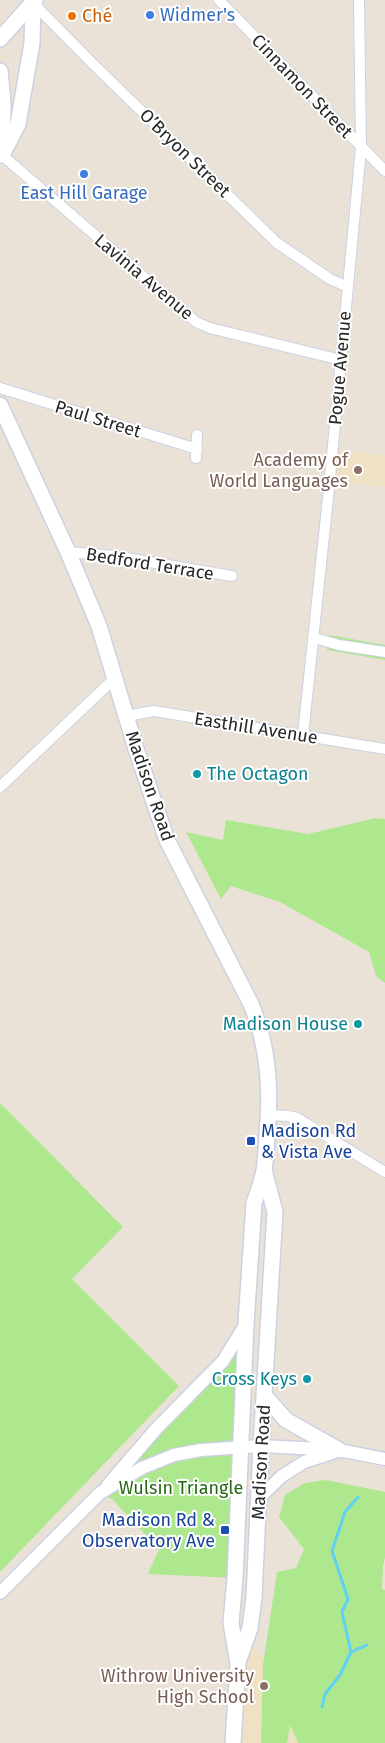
<svg xmlns="http://www.w3.org/2000/svg" width="385" height="1743" viewBox="0 0 385 1743" font-family="'Fira Sans',sans-serif">
  <style>
    .education { fill: #efe1c4 }
    .green { fill: #ade78e }
    .lines { fill: none; stroke-linecap: round; stroke-linejoin: round }
    .stream { stroke: #60d0f7; stroke-width: 3 }
    .minor-casing { stroke: #ccd1e2; stroke-width: 12 }
    .tertiary-casing { stroke: #ccd1e2; stroke-width: 15 }
    .secondary-casing { stroke: #ccd1e2; stroke-width: 18 }
    .minor { stroke: #fff; stroke-width: 10 }
    .tertiary { stroke: #fff; stroke-width: 12 }
    .secondary { stroke: #fff; stroke-width: 15 }
    .shop-dot { fill: #3f7fe0; stroke: #fff; stroke-width: 2 }
    .food-dot { fill: #e8710a; stroke: #fff; stroke-width: 2 }
    .education-dot { fill: #8d6e63; stroke: #fff; stroke-width: 2 }
    .culture-dot { fill: #0f9aa8; stroke: #fff; stroke-width: 2 }
    .transit-dot { fill: #1a4fb4; stroke: #fff; stroke-width: 2 }
    .labels { text-anchor: middle; dominant-baseline: central; stroke-width: 4; stroke-linejoin: round; paint-order: stroke }
    .shop-label { font-size: 18px; fill: #366cbe; stroke: #fff; text-anchor: start }
    .food-label { font-size: 18px; fill: #c56008; stroke: #fff; text-anchor: start }
    .street-label { font-size: 18px; fill: #272727; stroke: #fff }
    .education-label { font-size: 18px; fill: #785e54; stroke: #fff; text-anchor: end }
    .culture-label { font-size: 18px; fill: #0d838f; stroke: #fff; text-anchor: end }
    .transit-label { font-size: 18px; fill: #164399; stroke: #fff; text-anchor: start }
    .park-label { font-size: 18px; fill: #266814; stroke: #fff }
  </style>
  <rect width="100%" height="100%" fill="#ebe2d7"/>
  <path class="education" d="M333 448 385 456V487L330 482Z
    M246 1640 348 1743H233Z"/>
  <path class="green" d="M329 635 385 645V660L327 650Z
    M376 818 385 819V983L376 976 369 952 280 902 231 886 221 899 186 832 223 840 226 820 308 834Z
    M0 1103 123 1227 72 1279 179 1386 0 1572Z
    M246 1324 235 1578 148 1574 159 1549 112 1499 100 1493 187 1398Z
    M326 1480 385 1492V1557L383 1566 382 1589 385 1590V1743H298L290 1725 287 1743H261L263 1665 277 1572 296 1568 304 1549 279 1517 285 1495 305 1483Z"/>
  <g class="lines">
    <path class="stream" d="M351 1652 367 1645
      M322 1707 325 1694 340 1675 351 1652 342 1612 348 1599 332 1551 345 1512 358 1497"/>
    <defs>
      <path id="minor" d="M219 0 385 171
        M33 3 92 63 277 243 330 279 348 287
        M2 155 196 322 210 328 341 360
        M0 388 197 449
        M196 458 197 435
        M68 552 114 556 232 576
        M314 638 339 645 385 652
        M126 716 154 711 385 749
        M303 735 329 488 361 148 359 0
        M0 787 115 678
        M269 1115 288 1116 297 1118 385 1172"/>
      <path id="tertiary" d="M108 1485 156 1429 223 1361 246 1324
        M259 1498 282 1476 304 1462 332 1453
        M0 1593 100 1493 142 1468 174 1455 201 1450 261 1446 339 1450 385 1459"/>
      <path id="secondary" d="M0 39 35 0
        M0 71 3 103 2 150
        M2 155 18 124 32 43 33 3
        M0 405 68 552 99 626 136 749 167 840 251 1004C269 1048 271 1089 267 1136 266 1147 266 1159 264 1170 262 1181 258 1192 254 1203L246 1324 235 1578 231 1623 238 1664 233 1743
        M264 1395 286 1420 339 1450
        M238 1662 250 1628 254 1598 261 1446 275 1212 264 1170"/>
    </defs>
    <use href="#minor" class="minor-casing"/>
    <use href="#tertiary" class="tertiary-casing"/>
    <use href="#secondary" class="secondary-casing"/>
    <use href="#minor" class="minor"/>
    <use href="#tertiary" class="tertiary"/>
    <use href="#secondary" class="secondary"/>
  </g>
  <g class="shop-dot">
    <circle cx="150" cy="15" r="5"/>
    <circle cx="84" cy="174" r="5"/>
  </g>
  <circle class="food-dot" cx="72" cy="16" r="5"/>
  <g class="education-dot">
    <circle cx="358" cy="470" r="5"/>
    <circle cx="264" cy="1686" r="5"/>
  </g>
  <g class="culture-dot">
    <circle cx="197" cy="774" r="5"/>
    <circle cx="358" cy="1024" r="5"/>
    <circle cx="307" cy="1379" r="5"/>
  </g>
  <g class="transit-dot">
    <rect x="246" y="1136" width="10" height="10" rx="2.5"/>
    <rect x="220" y="1525" width="10" height="10" rx="2.5"/>
  </g>
  <g class="labels">
    <g class="shop-label">
      <text x="160" y="15">Widmer's</text>
      <text x="84" y="193" text-anchor="middle">East Hill Garage</text>
    </g>
    <g class="food-label">
      <text x="82" y="16">Ché</text>
    </g>
    <g class="street-label">
      <text transform="translate(302 86) rotate(46)">Cinnamon Street</text>
      <text transform="translate(185 153) rotate(44)">O’Bryon Street</text>
      <text transform="translate(144 277) rotate(40)">Lavinia Avenue</text>
      <text transform="translate(340 368) rotate(-85)">Pogue Avenue</text>
      <text transform="translate(98 419) rotate(17)">Paul Street</text>
      <text transform="translate(150 564) rotate(9)">Bedford Terrace</text>
      <text transform="translate(256 728) rotate(9)">Easthill Avenue</text>
      <text transform="translate(150 786) rotate(71)">Madison Road</text>
      <text transform="translate(261 1462) rotate(-87)">Madison Road</text>
    </g>
    <g class="education-label">
      <text x="348" y="460">Academy of<tspan x="348" dy="21">World Languages</tspan></text>
      <text x="254" y="1676">Withrow University<tspan x="254" dy="21">High School</tspan></text>
    </g>
    <g class="culture-label">
      <text x="207" y="774" text-anchor="start">The Octagon</text>
      <text x="348" y="1024">Madison House</text>
      <text x="297" y="1379">Cross Keys</text>
    </g>
    <g class="transit-label">
      <text x="261" y="1131">Madison Rd<tspan x="261" dy="21">&amp; Vista Ave</tspan></text>
      <text x="215" y="1520" text-anchor="end">Madison Rd &amp;<tspan x="215" dy="21">Observatory Ave</tspan></text>
    </g>
    <g class="park-label">
      <text x="181" y="1488">Wulsin Triangle</text>
    </g>
  </g>
</svg>
